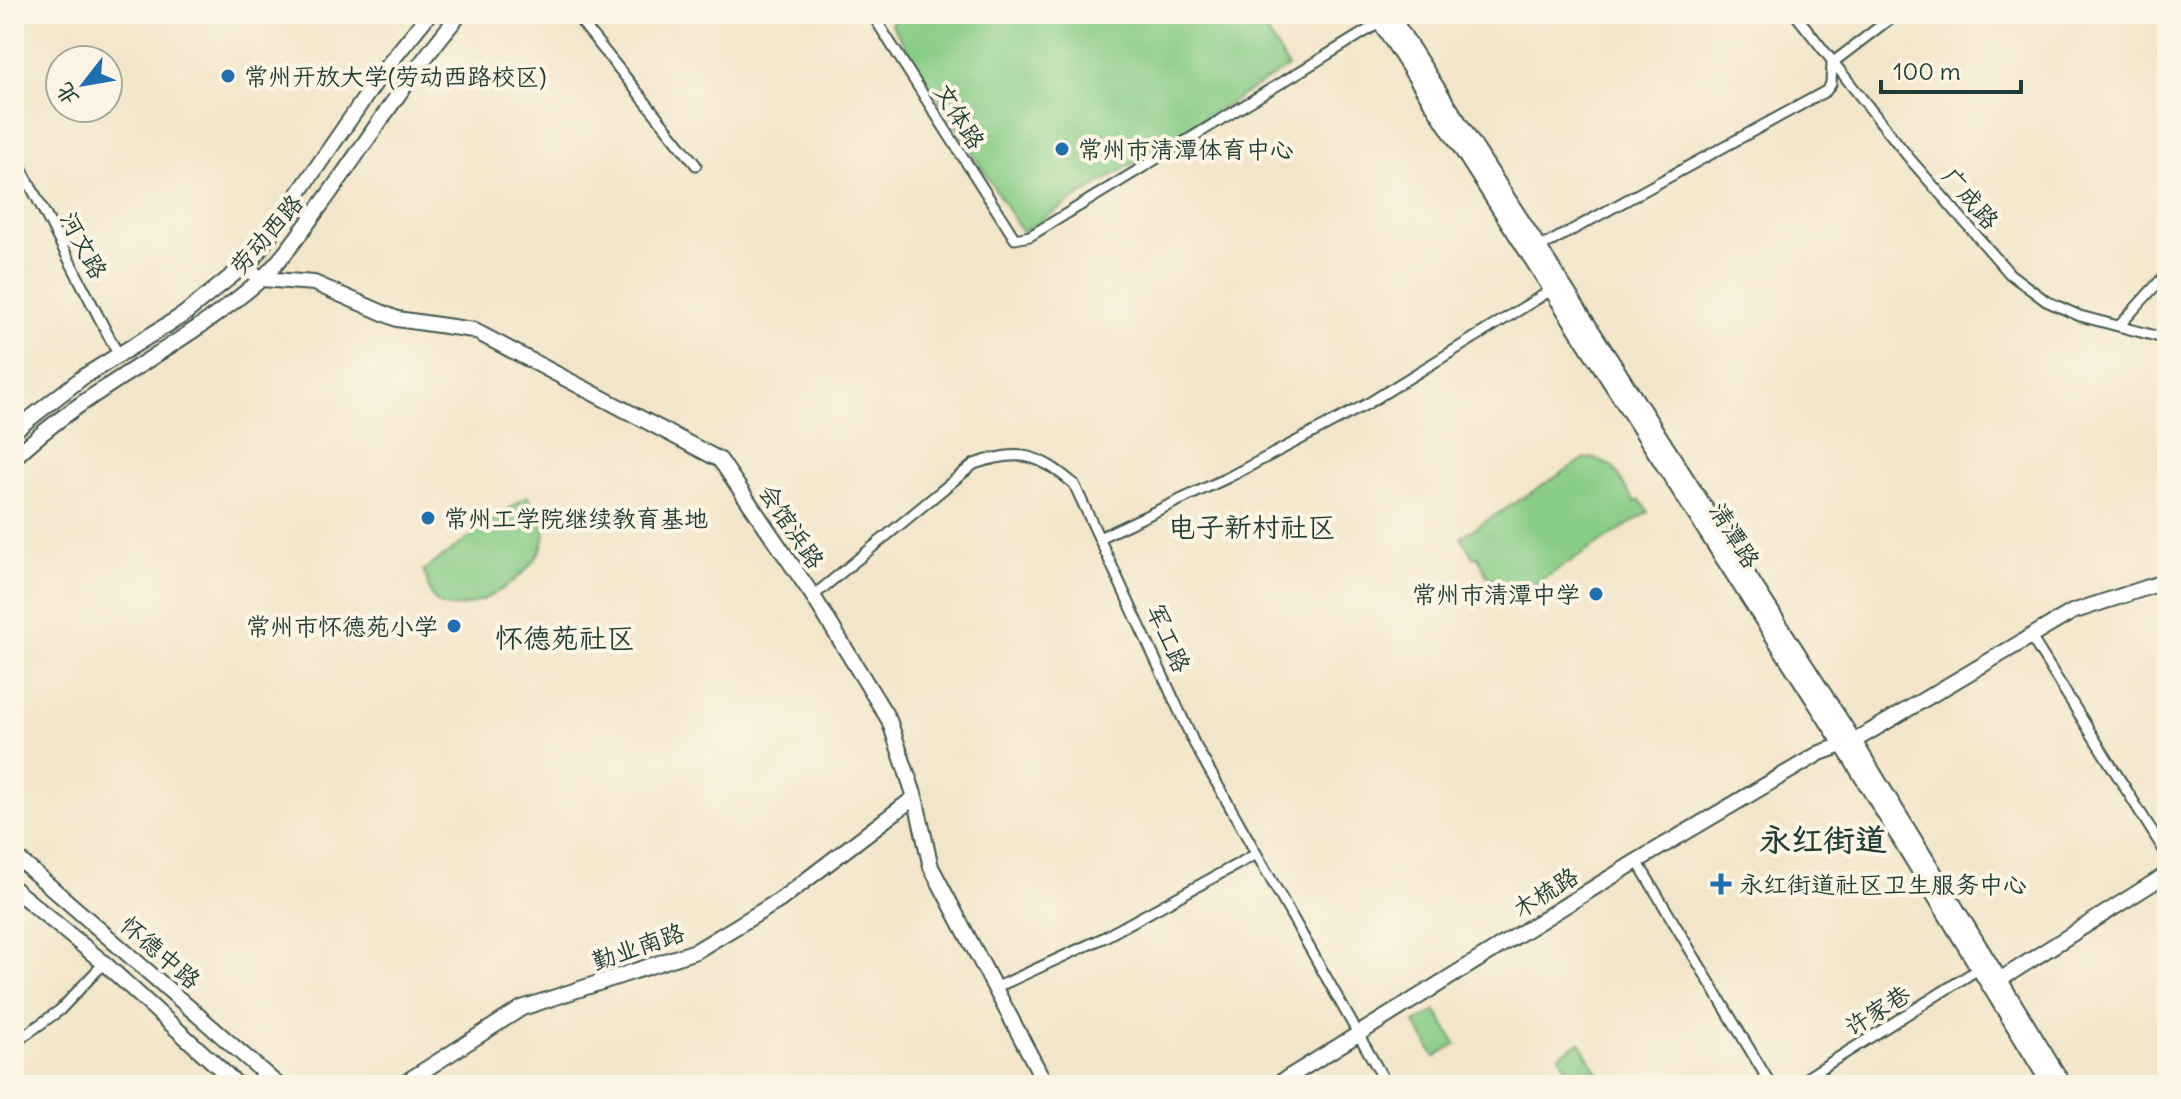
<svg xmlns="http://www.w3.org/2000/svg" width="2181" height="1099" viewBox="0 0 2181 1099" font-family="Delius,'LXGW WenKai TC',sans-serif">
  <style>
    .green { fill: #88cc86; stroke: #54845d; stroke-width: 2 }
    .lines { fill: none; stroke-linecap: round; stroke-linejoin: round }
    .street-casing { stroke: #3f564a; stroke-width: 13 }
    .secondary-casing { stroke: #3f564a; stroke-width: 18 }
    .primary-casing { stroke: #3f564a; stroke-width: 18 }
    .street { stroke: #fff; stroke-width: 9 }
    .secondary { stroke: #fff; stroke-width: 14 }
    .primary { stroke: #fff; stroke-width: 14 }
    .poi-dot { fill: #1f6fb2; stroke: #fcf5e5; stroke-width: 3 }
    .labels { text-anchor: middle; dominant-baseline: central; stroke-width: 8; stroke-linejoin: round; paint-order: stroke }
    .poi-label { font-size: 24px; fill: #1f3d34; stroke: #fcf5e5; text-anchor: start }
    .street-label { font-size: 24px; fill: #1f3d34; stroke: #fcf5e5 }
    .quarter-label { font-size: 28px; fill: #1f3d34; stroke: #fcf5e5 }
    .district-label { font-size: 32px; font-weight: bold; fill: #1f3d34; stroke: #fcf5e5 }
  </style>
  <rect width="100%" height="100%" fill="#fcf5e5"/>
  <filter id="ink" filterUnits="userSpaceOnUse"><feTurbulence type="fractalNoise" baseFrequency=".0125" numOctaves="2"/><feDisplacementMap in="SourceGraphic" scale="16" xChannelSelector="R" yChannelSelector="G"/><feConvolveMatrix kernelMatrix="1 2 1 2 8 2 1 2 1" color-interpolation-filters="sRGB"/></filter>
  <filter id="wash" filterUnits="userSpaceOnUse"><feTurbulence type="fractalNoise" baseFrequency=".006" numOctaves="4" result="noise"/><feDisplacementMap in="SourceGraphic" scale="32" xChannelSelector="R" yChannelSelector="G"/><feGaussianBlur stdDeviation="1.8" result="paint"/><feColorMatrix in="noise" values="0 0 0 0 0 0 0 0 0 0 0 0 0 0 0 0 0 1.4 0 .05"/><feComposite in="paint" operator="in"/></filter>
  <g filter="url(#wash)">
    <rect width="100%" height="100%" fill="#f2e5c9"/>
    <path class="green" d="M905 14H1267L1266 29 1288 67 1022 232 891 23Z
      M1594 458 1613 467 1635 502 1640 500 1648 512 1504 604 1499 597 1505 593 1486 574 1478 556 1474 558 1461 537 1584 459Z
      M527 496 535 506 527 512C588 539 473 627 438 603 426 594 430 582 423 571Z
      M1436 1011 1456 1044 1435 1057 1415 1023Z
      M1580 1042 1600 1076 1585 1085H1576L1559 1055Z"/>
  </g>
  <g filter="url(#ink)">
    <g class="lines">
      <defs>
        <path id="street" d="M575 14 696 165
          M872 14 1015 239 1030 236 1381 22
          M1795 14 1910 159 2010 274 2046 301 2080 316 2167 339
          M14 154 118 354
          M1541 247 1826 91 1831 84 1832 63 1896 14
          M2119 326 2167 273
          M1101 537 1229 477 1367 404 1553 289
          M813 596 974 464C1020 449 1037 453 1074 484L1194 743 1387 1085
          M2031 637 2167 855
          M1637 861 1771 1085
          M995 988 1103 938 1256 854
          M14 1043 60 1010 104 963
          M1795 1085 1980 968"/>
        <path id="secondary" d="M1375 14 1843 746 2050 1085
          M1390 14 1854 741 2064 1085
          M244 267 262 279 314 283 397 319 473 330 720 460 813 596 889 720 915 797 931 867 1046 1085
          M2001 979 2167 874
          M401 1085 522 1008 696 951 780 900 915 797
          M1276 1085 1637 861 1820 753 1854 741 2072 612 2167 581"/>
        <path id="primary" d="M14 431 83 377 183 315 254 258 384 70 429 14
          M14 458C87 388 183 347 259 281 283 260 302 230 321 205 367 142 409 74 460 14
          M14 855 278 1085
          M14 889 104 963 238 1085"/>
      </defs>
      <use href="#street" class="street-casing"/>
      <use href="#secondary" class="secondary-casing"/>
      <use href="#primary" class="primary-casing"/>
      <use href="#street" class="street"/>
      <use href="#secondary" class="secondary"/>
      <use href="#primary" class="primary"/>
    </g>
  </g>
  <g class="poi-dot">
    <circle cx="228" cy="76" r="8"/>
    <circle cx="1062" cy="149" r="8"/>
    <circle cx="428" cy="518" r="8"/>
    <circle cx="1596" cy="594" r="8"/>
    <circle cx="454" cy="626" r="8"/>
    <path d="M1717 872h8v8h8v8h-8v8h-8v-8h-8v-8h8z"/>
  </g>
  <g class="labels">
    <g class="poi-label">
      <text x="244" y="76">常州开放大学(劳动西路校区)</text>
      <text x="1078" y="149">常州市清潭体育中心</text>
      <text x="444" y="518">常州工学院继续教育基地</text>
      <text x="1580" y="594" text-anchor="end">常州市清潭中学</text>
      <text x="438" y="626" text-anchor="end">常州市怀德苑小学</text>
      <text x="1739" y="884">永红街道社区卫生服务中心</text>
    </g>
    <g class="street-label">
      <text transform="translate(960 116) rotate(58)">文体路</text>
      <text transform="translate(1971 198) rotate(49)">广成路</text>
      <text transform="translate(266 234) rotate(-49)">劳动西路</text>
      <text transform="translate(84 245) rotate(62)">河文路</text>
      <text transform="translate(792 526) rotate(56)">会馆浜路</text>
      <text transform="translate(1735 535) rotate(58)">清潭路</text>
      <text transform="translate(1169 638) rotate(66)">军工路</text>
      <text transform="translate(1545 892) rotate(-32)">木梳路</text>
      <text transform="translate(638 946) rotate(-19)">勤业南路</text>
      <text transform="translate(161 952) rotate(41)">怀德中路</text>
      <text transform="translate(1877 1010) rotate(-32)">许家巷</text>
    </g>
    <g class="quarter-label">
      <text x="1252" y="527">电子新村社区</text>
      <text x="565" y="638">怀德苑社区</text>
    </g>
    <g class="district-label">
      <text x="1823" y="839">永红街道</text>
    </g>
  </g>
  <rect width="2181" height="1099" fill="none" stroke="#fcf5e5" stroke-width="48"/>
  <g transform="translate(84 84) rotate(239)"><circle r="38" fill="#fcf5e5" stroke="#a4ab9e" stroke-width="2"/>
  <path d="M0-6L14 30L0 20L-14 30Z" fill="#1f6fb2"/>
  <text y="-12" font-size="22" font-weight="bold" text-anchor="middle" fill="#1f3d34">北</text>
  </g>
  <path d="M1881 80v12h140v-12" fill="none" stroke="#1f3d34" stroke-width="4"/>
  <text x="1893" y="80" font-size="24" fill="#1f3d34" stroke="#fcf5e5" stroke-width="6" paint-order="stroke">100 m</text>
</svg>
